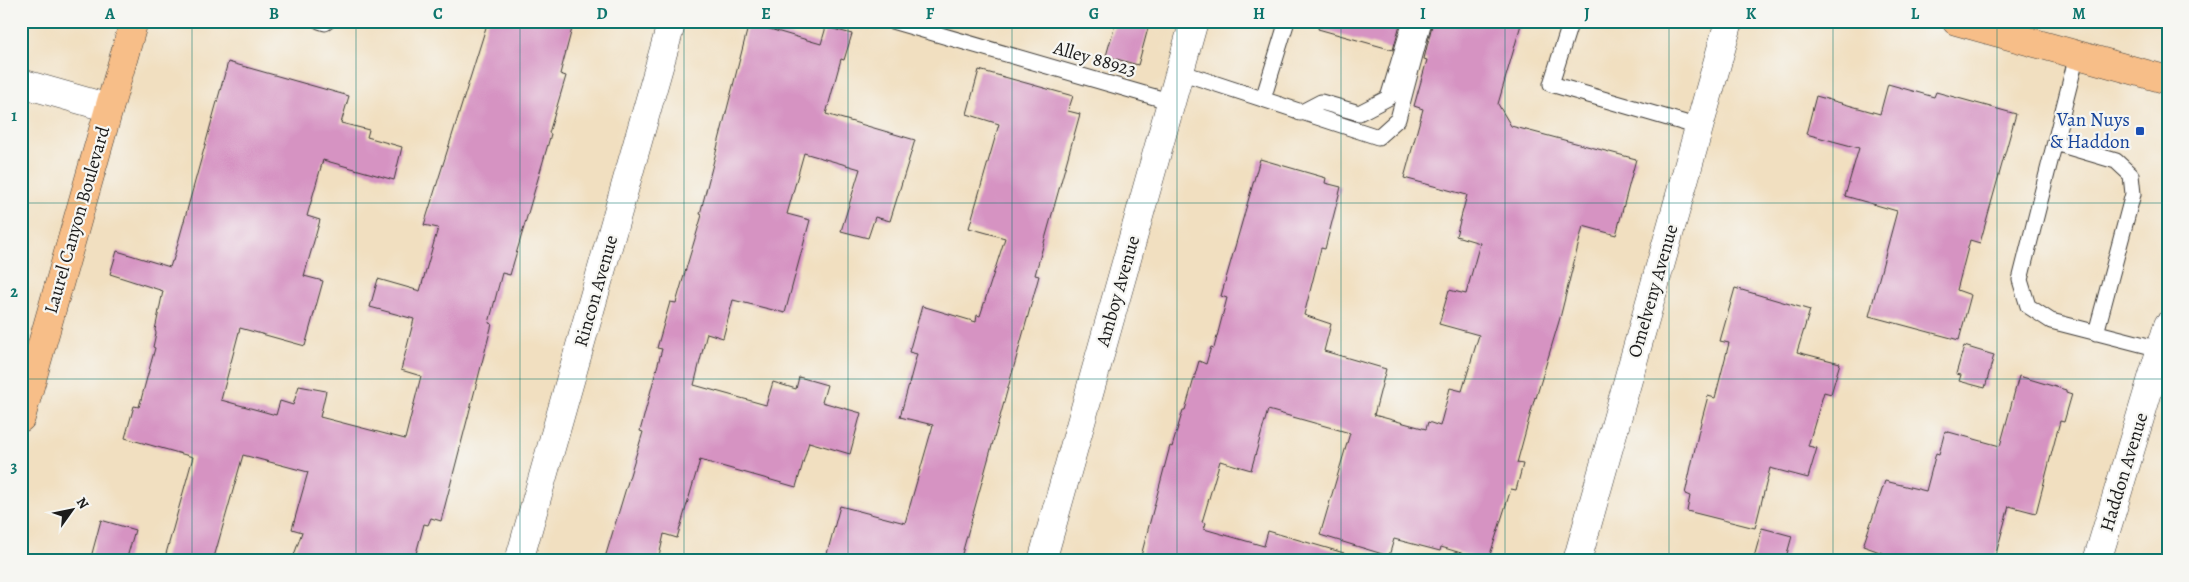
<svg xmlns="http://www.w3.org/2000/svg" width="2189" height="582" viewBox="0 0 2189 582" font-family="Alegreya,serif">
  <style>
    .building { fill: #d693c2 }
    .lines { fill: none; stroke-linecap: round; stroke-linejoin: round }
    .service-casing { stroke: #3c3935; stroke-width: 17 }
    .minor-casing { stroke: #3c3935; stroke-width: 29 }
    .primary-casing { stroke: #3c3935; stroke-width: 29 }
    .service { stroke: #fff; stroke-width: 15 }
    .minor { stroke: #fff; stroke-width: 28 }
    .primary { stroke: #f7be88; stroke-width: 28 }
    .grid { fill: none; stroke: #0f766e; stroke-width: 1; stroke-opacity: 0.55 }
    .transit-dot { fill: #1a4fb4; stroke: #f6f6f2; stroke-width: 2 }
    .labels { text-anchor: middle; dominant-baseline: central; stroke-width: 4.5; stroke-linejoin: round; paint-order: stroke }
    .street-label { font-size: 19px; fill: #1c1c1c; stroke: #f6f6f2 }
    .transit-label { font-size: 19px; fill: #164399; stroke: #f6f6f2; text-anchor: end }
    .neatline { fill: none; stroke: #0f766e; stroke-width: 2 }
    .grid-label { font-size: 16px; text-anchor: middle; font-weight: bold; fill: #0f766e }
  </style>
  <rect width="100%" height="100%" fill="#f6f6f2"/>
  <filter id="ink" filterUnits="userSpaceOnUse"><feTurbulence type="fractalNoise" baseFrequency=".02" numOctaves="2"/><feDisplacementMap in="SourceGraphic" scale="10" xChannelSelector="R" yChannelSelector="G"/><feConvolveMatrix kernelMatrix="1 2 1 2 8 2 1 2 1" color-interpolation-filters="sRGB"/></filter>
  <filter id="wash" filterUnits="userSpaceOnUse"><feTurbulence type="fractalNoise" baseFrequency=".0096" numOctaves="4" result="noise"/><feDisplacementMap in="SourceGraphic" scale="20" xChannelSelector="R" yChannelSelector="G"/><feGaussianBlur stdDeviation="1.12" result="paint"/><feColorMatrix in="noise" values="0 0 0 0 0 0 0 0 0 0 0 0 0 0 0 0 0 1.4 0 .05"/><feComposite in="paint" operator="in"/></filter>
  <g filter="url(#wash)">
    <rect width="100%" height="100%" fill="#f1dfc0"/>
    <g id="blocks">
      <path class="building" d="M488 21H574L560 74 566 76 549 133 551 134 510 275 502 273 489 323 492 324 441 521 431 518 428 525 424 524 414 561H292L302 532 292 529 308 472 243 455 213 561H164L193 457 125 438 134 406 139 407 155 348 153 347 156 333 155 330 163 291 110 274 117 251 170 267 172 261H173L228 62 349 96 341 123 369 130 367 137 402 147 394 180 323 160 307 216 320 220 304 276 323 281 305 346 240 328 221 400 276 415 280 401 293 405 299 386 326 391 320 417 405 439 421 376 401 370 414 319 370 307 378 279 420 291 438 228 424 225Z
        M1116 21H1150L1138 65 1106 56Z
        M1320 21H1401L1393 50 1318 29Z
        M1433 21H1522L1498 104 1511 126 1636 159 1616 235 1583 226 1560 318 1536 398 1535 397 1517 463 1523 464 1516 490 1511 489 1488 561 1441 547 1440 551 1394 539 1389 556 1320 535 1350 433 1268 410 1251 470 1220 461 1202 522 1206 523 1204 529 1264 546 1268 531 1344 553 1343 561H1157L1141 556 1170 446 1172 447 1183 410H1185L1199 361 1206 364 1211 347 1214 348 1227 298 1221 296 1260 159 1326 178 1325 183 1341 187 1325 249 1321 248 1304 315 1331 324 1324 351 1386 369 1374 415 1426 429 1428 422 1440 426 1450 388 1462 391 1479 335 1439 324 1449 290 1466 294 1480 243 1456 236 1467 195 1404 178 1423 109 1414 106 1427 60 1424 59Z
        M749 23 821 44 826 27 852 34 844 60 841 59 826 114 915 140 890 221 875 217 868 238 841 231 860 169 804 153 787 214 810 220 785 313 733 300 723 338 707 333 694 385 766 405 773 382 796 389 799 377 827 385 822 402 861 413 850 454 809 442 796 487 700 460 677 538 664 534 658 561H604L643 432 640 431 662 349 657 348 670 302 676 303 683 279 702 215 700 214 714 160Z
        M979 70 1073 96 1068 111 1080 114 1035 275 1039 276 960 561H825L840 506 905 523 933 425 900 417 917 354 909 352 922 306 976 322 977 315 980 316 1005 238 969 228 999 124 967 114Z
        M1888 84 1934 97 1936 92 2016 114 1980 243 1970 240 1957 290 1971 295 1959 340 1869 316 1897 211 1845 196 1859 148 1806 134 1816 96 1880 114Z
        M1735 288 1810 310 1797 352 1840 363 1831 394 1824 392 1808 446 1817 448 1808 478 1770 468 1755 528 1687 511 1690 496 1685 494 1699 430 1708 396 1715 398 1729 343 1720 341Z
        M1964 346 1994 355 1985 388 1959 381 1961 375 1956 374Z
        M2019 376 2066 390V392L2072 394 2064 422 2060 421 2036 513 2009 506 1994 561H1905L1863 546 1885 481 1926 491 1936 453 1939 454 1945 431 2000 446Z
        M101 520 135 530 126 561H90Z
        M1762 528 1792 536 1785 561H1753Z"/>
    </g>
  </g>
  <g filter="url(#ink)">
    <use href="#blocks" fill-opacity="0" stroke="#3c3935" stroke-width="1"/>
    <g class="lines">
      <defs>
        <path id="service" d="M319 21 325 23 328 21
          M892 21 1172 102
          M1571 21 1551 84 1699 127
          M2077 55 2020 280 2028 306 2051 321 2160 349
          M1180 72 1378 137 1398 119 1424 21
          M1263 99 1287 21
          M1300 113 1321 102 1359 113 1388 98 1411 21
          M2055 143 2116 161 2131 175 2133 194 2096 333"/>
        <path id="minor" d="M21 83 109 108
          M519 561 672 21
          M1042 561 1194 21
          M1577 561 1729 21
          M2097 561 2168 325"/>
        <path id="primary" d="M1956 21 2168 80
          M21 418 134 21"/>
      </defs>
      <use href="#service" class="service-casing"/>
      <use href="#minor" class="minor-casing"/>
      <use href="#primary" class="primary-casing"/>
      <use href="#service" class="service"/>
      <use href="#minor" class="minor"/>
      <use href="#primary" class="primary"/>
    </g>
  </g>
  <path class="grid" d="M192 21V561M356 21V561M520 21V561M684 21V561M848 21V561M1012 21V561M1177 21V561M1341 21V561M1505 21V561M1669 21V561M1833 21V561M1997 21V561M21 203H2168M21 379H2168"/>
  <rect class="transit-dot" x="2135" y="126" width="10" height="10" rx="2.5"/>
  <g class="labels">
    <g class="street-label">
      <text transform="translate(1095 59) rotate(16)">Alley 88923</text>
      <text transform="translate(77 220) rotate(-74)">Laurel Canyon Boulevard</text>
      <text transform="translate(596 291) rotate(-74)">Rincon Avenue</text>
      <text transform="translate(1118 291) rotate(-74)">Amboy Avenue</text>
      <text transform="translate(1653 291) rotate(-74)">Omelveny Avenue</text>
      <text transform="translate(2124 472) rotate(-73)">Haddon Avenue</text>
    </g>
    <g class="transit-label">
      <text x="2130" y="120">Van Nuys<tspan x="2130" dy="22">&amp; Haddon</tspan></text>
    </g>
  </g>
  <rect width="2189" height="582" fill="none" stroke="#f6f6f2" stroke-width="55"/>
  <g transform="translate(72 510) rotate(57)" stroke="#f6f6f2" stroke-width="4" paint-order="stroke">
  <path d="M0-4L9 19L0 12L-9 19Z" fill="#1c1c1c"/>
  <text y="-8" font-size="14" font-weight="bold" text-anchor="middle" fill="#1c1c1c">N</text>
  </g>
  <rect x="28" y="28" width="2134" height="526" class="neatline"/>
  <g class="grid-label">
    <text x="110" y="19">A</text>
    <text x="274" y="19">B</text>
    <text x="438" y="19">C</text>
    <text x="602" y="19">D</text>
    <text x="766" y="19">E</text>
    <text x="930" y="19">F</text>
    <text x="1094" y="19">G</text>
    <text x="1259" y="19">H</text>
    <text x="1423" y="19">I</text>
    <text x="1587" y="19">J</text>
    <text x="1751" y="19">K</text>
    <text x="1915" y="19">L</text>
    <text x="2079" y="19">M</text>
    <text x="14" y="121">1</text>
    <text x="14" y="297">2</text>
    <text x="14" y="472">3</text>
  </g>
</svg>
